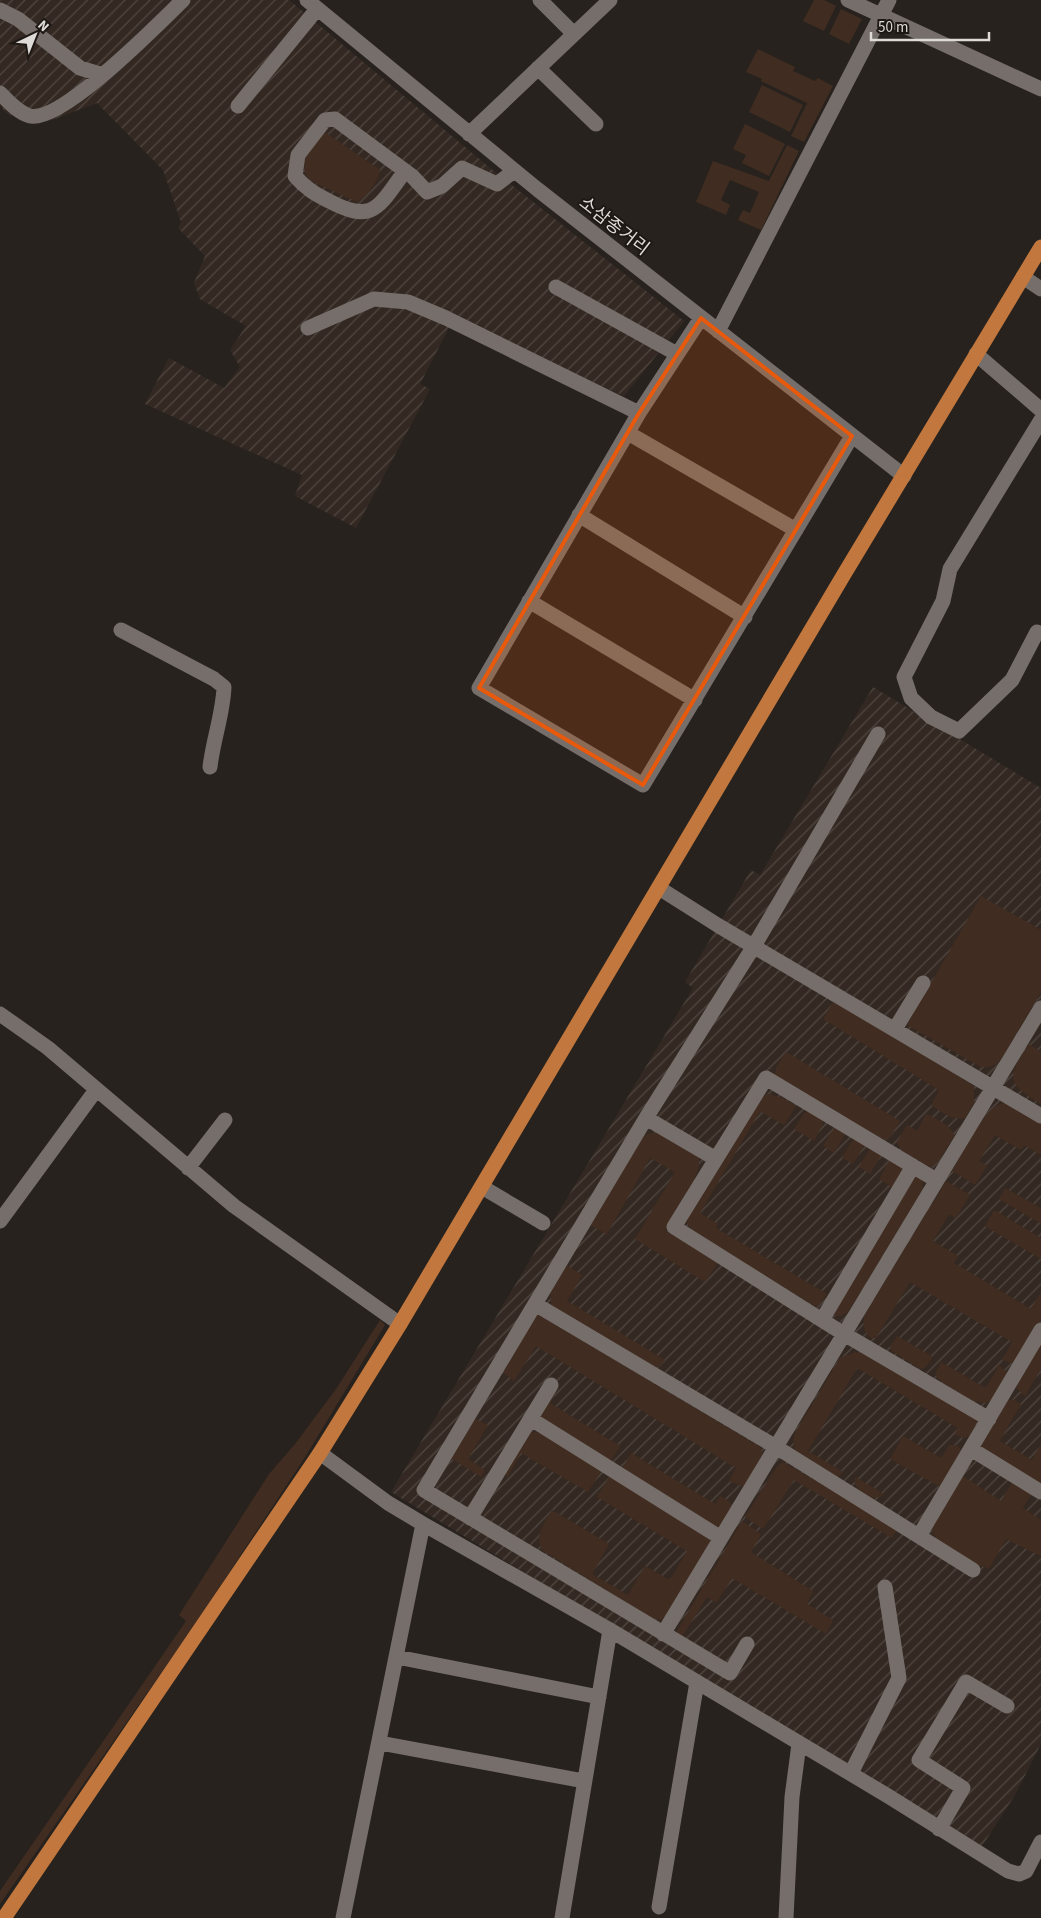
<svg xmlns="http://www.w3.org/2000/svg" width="1041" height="1918" viewBox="0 0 1041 1918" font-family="'Source Sans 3','Noto Sans KR',sans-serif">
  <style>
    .industrial { fill: url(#industrial-furrows) }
    .green { fill: #402c20 }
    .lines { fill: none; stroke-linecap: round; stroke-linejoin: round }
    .minor { stroke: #756e6a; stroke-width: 15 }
    .major { stroke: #c1773d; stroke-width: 15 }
    .marked { fill: #e8590c; fill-opacity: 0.2; stroke: #e8590c; stroke-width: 4; stroke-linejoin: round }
    .labels { text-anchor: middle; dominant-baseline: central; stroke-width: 4; stroke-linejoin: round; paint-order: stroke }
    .street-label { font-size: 18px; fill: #dedad7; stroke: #1e1815 }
  </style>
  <defs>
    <pattern id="industrial-furrows" width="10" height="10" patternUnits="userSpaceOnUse" patternTransform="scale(1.25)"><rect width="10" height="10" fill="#342922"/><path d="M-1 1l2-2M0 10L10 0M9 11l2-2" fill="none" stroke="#514741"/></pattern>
  </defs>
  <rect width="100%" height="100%" fill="#27221e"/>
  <path class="industrial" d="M0 0H289L489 167 684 321 624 396 523 352 488 335 456 314 420 384 430 389 356 528 295 496 302 475 145 404 169 358 224 388 240 367 230 350 246 326 200 299 194 283 205 256 178 228 181 222 163 170 97 103 52 120 32 124 6 113 0 105Z
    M873 687 1041 788V1744L1015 1795 981 1848 391 1492 693 988 685 982 751 870 760 875Z"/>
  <path class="green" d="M814 0H824L836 6 824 31 803 21Z
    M841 9 862 19 849 44 829 34Z
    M758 49 795 67 793 71 815 81 818 78 833 86 804 142 791 136 807 103 761 81 762 79 746 72Z
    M762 85 803 105 790 132 749 112Z
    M745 124 785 144 769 176 742 163 746 155 733 149Z
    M326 133 380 170C378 182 367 196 357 202L309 180C297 165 310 136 326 133Z
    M787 145 799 151 761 230 738 220 743 210 750 213 759 192 730 180 721 200 730 205 726 215 696 202 713 161 769 181Z
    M981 896 1041 930V992L1003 1056C997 1065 992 1068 981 1067L907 1025Z
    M835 999 974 1086V1102L965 1118C952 1121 942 1112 931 1105L939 1090 823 1019Z
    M1029 1044 1041 1052V1104C1004 1082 1008 1077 1029 1044Z
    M786 1052 900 1121 890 1137 883 1141 775 1075 776 1068Z
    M769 1094 783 1098 796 1106 784 1125 760 1111 700 1213 718 1224 716 1228 827 1294 819 1305 815 1306 693 1232 687 1223 689 1213 762 1097Z
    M1003 1103 1013 1106 1041 1123V1155L1024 1145 1021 1150 995 1135 979 1161 987 1166 975 1185 952 1171C963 1153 983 1108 1003 1103Z
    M810 1112 822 1118 823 1124 814 1141 794 1129 804 1113Z
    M926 1114C936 1119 951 1124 954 1136L938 1162 930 1167C919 1161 901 1154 897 1142L907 1125 917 1131Z
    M835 1127 846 1133 834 1153 823 1146Z
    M654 1133 662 1134 699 1157C702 1177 675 1213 665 1230L718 1263 705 1282 635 1239 675 1172 650 1158 607 1234 590 1225 640 1141 647 1134Z
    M853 1139 865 1144 853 1164 842 1158Z
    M870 1148 882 1154 870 1174 859 1167Z
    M890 1160 905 1167 893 1188 879 1179Z
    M913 1174 919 1176 923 1182 922 1191 848 1312 841 1316H835L832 1310Z
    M946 1181 970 1195 956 1218 949 1214 933 1241 958 1256 954 1263 1031 1309 1041 1292V1322L1019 1359 1012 1363 1002 1360 1012 1342 910 1282 876 1338H871C863 1332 863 1326 864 1316Z
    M1005 1188 1041 1208V1224L999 1199Z
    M994 1210 1041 1238V1259L985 1226Z
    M566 1265 582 1275 567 1301 665 1360 659 1367 649 1366 552 1306 550 1293Z
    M539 1315 760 1447C768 1461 750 1477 743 1487L729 1481 736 1468 536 1346 514 1381 504 1373V1368L535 1317Z
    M380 1320 385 1325 304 1459 193 1627 0 1904V1891L186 1621 179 1615 269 1474 295 1444 336 1389Z
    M897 1336 933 1357 925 1368 920 1369 892 1351 890 1347Z
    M1041 1343V1369L1025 1396 1016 1388 1018 1382Z
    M855 1352 868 1354 978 1420 970 1436 963 1438 955 1434 958 1428 857 1368 808 1451 843 1472 838 1477 801 1457 795 1449 793 1441 795 1433 840 1358Z
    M941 1362 986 1388 999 1365 1007 1373C1003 1381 998 1394 991 1400 980 1411 949 1386 938 1379L935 1374Z
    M557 1390 550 1403 620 1446 609 1464 541 1417 540 1410 553 1391Z
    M1012 1399 1021 1404 1000 1441 1032 1460 1041 1444V1488L981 1447 982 1440 1006 1401Z
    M473 1418 488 1425 468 1459 485 1470 481 1477 449 1457Z
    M535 1432 542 1434 602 1470 588 1492 521 1453 507 1478 505 1473 530 1433Z
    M903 1436 941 1458 949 1445H957L960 1448 961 1454 940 1487 890 1459Z
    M631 1453 715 1504 720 1496 729 1501 732 1507 720 1527H716L622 1469Z
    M783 1462 898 1529 892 1538 794 1480 763 1529 745 1517 778 1465Z
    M961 1475 1001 1501 1013 1481 1032 1492 1023 1508 1041 1520V1556L1006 1539 989 1569C969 1560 938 1553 932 1529Z
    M610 1476 709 1537 712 1541 667 1615 661 1620 651 1618 542 1550C535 1534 544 1524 552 1510L609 1544 592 1574 628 1595 645 1566 670 1580 687 1551 597 1497Z
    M855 1477 884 1494C872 1504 853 1492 855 1477Z
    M742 1521 761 1534 751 1552 813 1591 807 1604 833 1620 826 1634 732 1578 716 1603 707 1597 682 1637 677 1631Z"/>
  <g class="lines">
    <path class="minor" d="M307 0 537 189 904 476
      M540 0 574 34
      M848 0 1041 89
      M0 10 18 19 80 68 103 75
      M538 68 596 124
      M0 93C8 101 18 113 30 116 62 123 159 23 183 0
      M238 106 317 9
      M469 134 610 0
      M405 171C379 206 374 225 329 201 315 194 305 188 295 176L298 155 325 120 335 119 412 176 427 192 442 186 462 168 497 184 514 171
      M1023 277 1041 289
      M556 287 677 354
      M701 318 639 413 479 688 643 785 852 436
      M308 328 374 299 408 302 446 318 639 413
      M718 331 889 0
      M976 354 1041 410
      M628 433 796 530
      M579 515 745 617
      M529 601 695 700
      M121 630 214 679 224 687C223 714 213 740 210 767
      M1037 632 1012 680 959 731 931 717 911 698 904 677 943 601 950 569 1041 420
      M659 888 719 926 1041 1116
      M0 1014 48 1048 234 1206 400 1324
      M895 1029 923 983
      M646 1118 716 1159
      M188 1168 225 1120
      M936 1180 766 1078 674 1227 844 1334 989 1419
      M482 1187 543 1223
      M0 1221 96 1090
      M535 1304 776 1447 973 1570
      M822 1320 913 1166
      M531 1419 721 1538
      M971 1449 1041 1492
      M320 1453 388 1503 423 1524 610 1630 888 1796 1008 1871 1019 1874 1026 1871 1041 1842
      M470 1518 551 1385
      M919 1536 1041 1330
      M663 1634 1041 1008
      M747 1644 730 1673 424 1490 646 1118 754 946 878 734
      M397 1657 599 1697
      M380 1743 584 1781
      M851 1773 899 1678 885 1587
      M939 1829 963 1788 919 1760 966 1682 1007 1706
      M659 1907 697 1682
      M343 1918 423 1524
      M562 1918 610 1630
      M786 1918 792 1797 799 1744"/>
    <path class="major" d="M4 1918 320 1453 400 1324 843 576 1041 247"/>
  </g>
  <path class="marked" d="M701 318 852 436 643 785 479 688 639 413Z"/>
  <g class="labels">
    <g class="street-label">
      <text transform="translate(614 226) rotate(38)">소삼종거리</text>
    </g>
  </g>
  <g transform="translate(35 35) rotate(43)" stroke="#1e1815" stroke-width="4" paint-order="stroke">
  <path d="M0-4L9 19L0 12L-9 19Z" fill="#dedad7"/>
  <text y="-8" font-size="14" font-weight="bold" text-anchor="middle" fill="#dedad7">N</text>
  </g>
  <path d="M871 32v8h118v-8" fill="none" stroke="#dedad7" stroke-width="2.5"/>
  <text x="878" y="32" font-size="15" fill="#dedad7" stroke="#1e1815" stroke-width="4" paint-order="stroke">50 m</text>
</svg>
